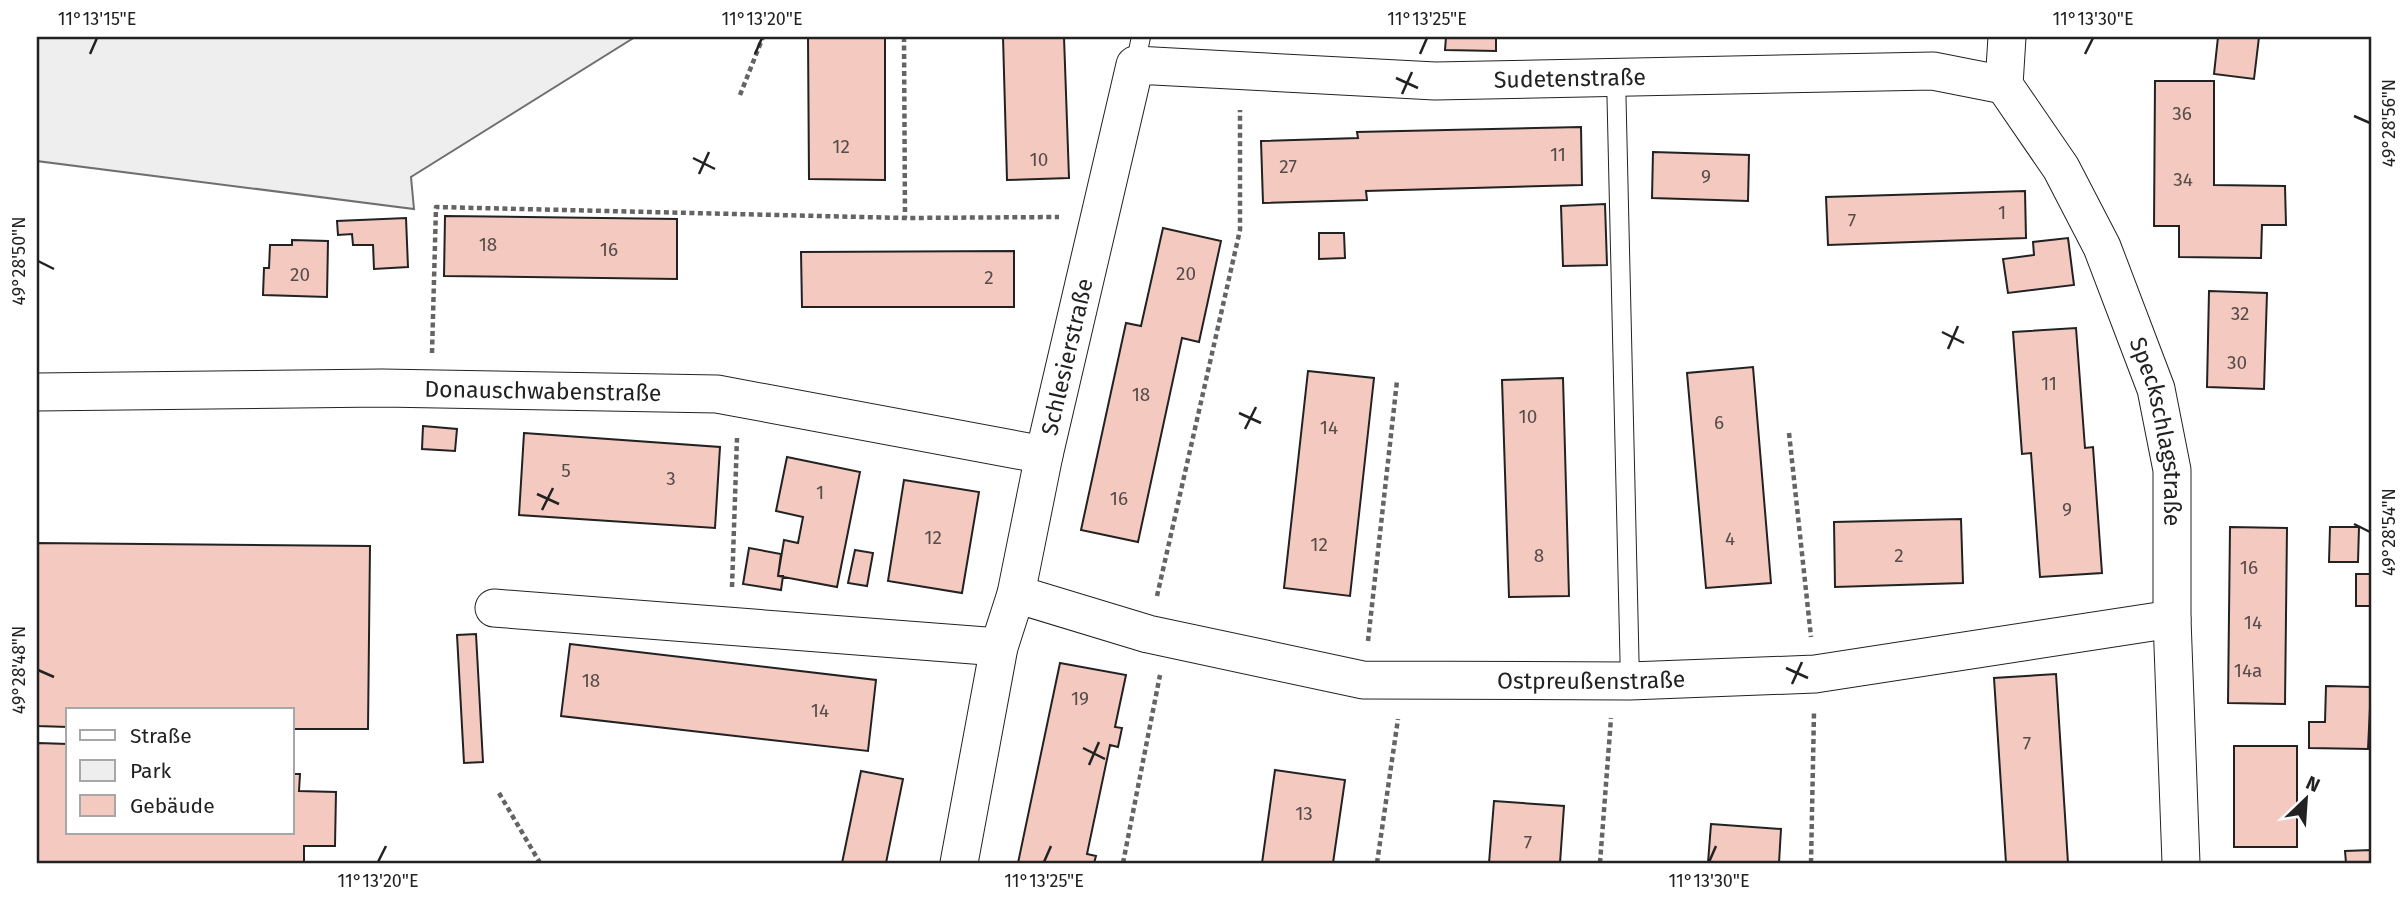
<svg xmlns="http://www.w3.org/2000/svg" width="2408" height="900" viewBox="0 0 2408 900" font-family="'Fira Sans',sans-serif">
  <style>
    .green { fill: #eee; stroke: #6f6f6f; stroke-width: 2 }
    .building { fill: #f3c9c0; stroke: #222; stroke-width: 2 }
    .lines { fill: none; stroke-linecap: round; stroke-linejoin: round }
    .service-casing { stroke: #222; stroke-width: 20 }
    .minor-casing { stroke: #222; stroke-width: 39 }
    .path { stroke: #646464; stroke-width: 4.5; stroke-dasharray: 5 3.5; stroke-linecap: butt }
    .service { stroke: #fff; stroke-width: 18 }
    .minor { stroke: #fff; stroke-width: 37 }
    .ticks { fill: none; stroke: #222; stroke-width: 2.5 }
    .labels { text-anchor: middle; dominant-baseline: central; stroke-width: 5; stroke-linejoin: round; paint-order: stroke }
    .number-label { font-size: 19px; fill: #564c4a }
    .street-label { font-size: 23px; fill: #222; stroke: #fff }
    .neatline { fill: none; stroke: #222; stroke-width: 2.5 }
    .ticks-label { font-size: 18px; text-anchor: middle; fill: #222 }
  </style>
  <rect width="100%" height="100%" fill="#fff"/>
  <path class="green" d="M37 37H635L411 177 414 209 37 161Z"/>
  <path class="building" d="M808 37H885V180L809 179Z
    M1003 37H1064L1069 178 1007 180Z
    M1446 37H1496V51L1445 50Z
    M2218 37H2259L2254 79 2214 74Z
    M2155 81H2214V185L2285 186 2286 225H2262L2261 258 2179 257V226H2154Z
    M1581 127 1582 185 1366 191 1367 200 1263 203 1261 141 1358 138 1357 132Z
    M1653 152 1749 155 1748 201 1652 198Z
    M2025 191 2026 238 1828 245 1826 197Z
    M1605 204 1607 265 1563 266 1561 206Z
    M445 216 677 219V279L444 276Z
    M406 218 408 267 374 269 373 245H353L352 234 338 235 337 221Z
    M1163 228 1221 241 1199 342 1182 338 1138 542 1081 530 1126 323 1141 326Z
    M1319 233H1344L1345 258 1319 259Z
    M2068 238 2074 285 2008 293 2003 259 2034 255 2033 242Z
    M292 240 328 241 327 297 263 295 264 268H269L270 245H292Z
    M1014 251V307H802L801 252Z
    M2209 291 2267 293 2264 389 2207 387Z
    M2076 328 2085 448 2093 447 2102 573 2040 577 2031 453 2022 454 2013 332Z
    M1753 367 1771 583 1706 588 1687 373Z
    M1308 371 1374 378 1350 596 1284 588Z
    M1563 378 1569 596 1509 597 1502 380Z
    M423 426 457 429 455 451 422 449Z
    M524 433 720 447 715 528 519 515Z
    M787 457 860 472 837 587 778 576 784 540 798 543 803 517 776 511Z
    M904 480 979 492 962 593 888 581Z
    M1961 519 1963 583 1835 587 1834 522Z
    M2230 527 2287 528 2285 704 2228 703Z
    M2330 527H2359L2358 562H2329Z
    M37 543 370 546 368 729H292V709H68V727L37 726Z
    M749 548 781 554 778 576H783L781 590 743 584Z
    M855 550 873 553 867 586 848 583Z
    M2356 574H2371V606H2356Z
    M476 634 483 762 464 763 457 635Z
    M570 644 876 680 868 751 561 716Z
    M1060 663 1126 675 1115 727 1122 728 1118 747 1110 745 1087 854 1096 856 1094 863H1018Z
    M2056 674 2068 863H2006L1994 678Z
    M2326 686 2371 687 2368 749 2309 748V722H2325Z
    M38 743 68 744V832H292V774H300L299 791 336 792 335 846H304V863H37Z
    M2234 746H2297V847H2234Z
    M1275 770 1345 780 1333 863H1262Z
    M861 771 903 779 886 863H842Z
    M1494 801 1564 806 1560 863H1489Z
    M1711 824 1781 829 1779 863H1708Z
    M2371 850V863H2346L2345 851Z"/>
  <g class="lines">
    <defs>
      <path id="service" d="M1135 65 1141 37
        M1616 76 1630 681"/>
      <g id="minor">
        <path id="s1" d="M2007 37 2004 85 2061 168 2102 247 2156 389 2172 470V619L2181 863"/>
        <path id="s2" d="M37 392 382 388 717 394 1044 455"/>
        <path id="s3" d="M1016 594 1148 634 1363 680 1630 681 1815 674 2172 619"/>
        <path d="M494 608 999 647"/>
        <path id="s4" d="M959 863 999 647 1016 594 1044 455 1135 65 1435 81 1933 71 2004 85"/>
      </g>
    </defs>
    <use href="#service" class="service-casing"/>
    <use href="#minor" class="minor-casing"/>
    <path class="path" d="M904 37 905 218
      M740 95 763 37
      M432 353 436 207 905 218 1059 217
      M1789 433 1811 637
      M732 587 737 438
      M1157 596 1240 230V110
      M1368 641 1397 381
      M499 793 540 863
      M1123 863 1160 675
      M1377 863 1398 719
      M1600 863 1611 718
      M1811 863 1814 712"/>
    <use href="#service" class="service"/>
    <use href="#minor" class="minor"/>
  </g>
  <path class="ticks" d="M90 54 97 38M755 54 762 38M1420 54 1427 38M2085 54 2093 38M1396 78 1418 88M1402 94 1412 72M2354 116 2370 123M693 158 715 169M699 174 709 152M38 261 54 269M1942 332 1964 343M1948 349 1958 326M1239 413 1261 423M1245 429 1256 407M537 494 559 504M542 510 553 488M2354 524 2370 532M1786 668 1808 678M38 670 54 677M1792 684 1802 662M1083 748 1105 759M1089 765 1099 742M378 862 386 846M1044 862 1051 846M1709 862 1716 846"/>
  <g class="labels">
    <g class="number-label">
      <text x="2182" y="113">36</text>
      <text x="841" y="146">12</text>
      <text x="1558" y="154">11</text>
      <text x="1039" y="159">10</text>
      <text x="1288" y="166">27</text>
      <text x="1706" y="176">9</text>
      <text x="2183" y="179">34</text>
      <text x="2002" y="212">1</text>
      <text x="1852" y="220">7</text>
      <text x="488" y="244">18</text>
      <text x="609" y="249">16</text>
      <text x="1186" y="273">20</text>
      <text x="300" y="274">20</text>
      <text x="989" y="277">2</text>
      <text x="2240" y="313">32</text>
      <text x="2237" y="362">30</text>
      <text x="2049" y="383">11</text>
      <text x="1141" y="394">18</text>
      <text x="1528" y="416">10</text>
      <text x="1719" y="422">6</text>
      <text x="1329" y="427">14</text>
      <text x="566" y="470">5</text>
      <text x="671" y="478">3</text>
      <text x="820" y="492">1</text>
      <text x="1119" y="498">16</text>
      <text x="2067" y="509">9</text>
      <text x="933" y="537">12</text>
      <text x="1730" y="538">4</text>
      <text x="1319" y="544">12</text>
      <text x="1539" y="555">8</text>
      <text x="1899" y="555">2</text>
      <text x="2249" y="567">16</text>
      <text x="2253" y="622">14</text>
      <text x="2248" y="670">14a</text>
      <text x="591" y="680">18</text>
      <text x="1080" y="698">19</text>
      <text x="820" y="710">14</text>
      <text x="2027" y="743">7</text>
      <text x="1304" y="813">13</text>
      <text x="1528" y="842">7</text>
    </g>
    <g class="street-label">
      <text stroke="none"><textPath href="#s4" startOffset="1253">Sudetenstraße</textPath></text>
      <text stroke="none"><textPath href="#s4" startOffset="518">Schlesierstraße</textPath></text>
      <text stroke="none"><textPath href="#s2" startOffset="506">Donauschwabenstraße</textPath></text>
      <text stroke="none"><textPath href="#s1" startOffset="432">Speckschlagstraße</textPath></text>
      <text stroke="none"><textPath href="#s3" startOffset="586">Ostpreußenstraße</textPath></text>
    </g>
  </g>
  <rect width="2408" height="900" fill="none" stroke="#ffffff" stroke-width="77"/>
  <rect x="66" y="708" width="228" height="126" fill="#ffffff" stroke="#a7a7a7" stroke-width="2"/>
  <rect x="80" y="730" width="35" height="10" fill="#ffffff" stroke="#a7a7a7" stroke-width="2"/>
  <text x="130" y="743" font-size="21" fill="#222222">Straße</text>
  <rect x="80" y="760" width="35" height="21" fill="#eeeeee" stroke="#a7a7a7" stroke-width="2"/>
  <text x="130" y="778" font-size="21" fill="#222222">Park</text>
  <rect x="80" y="795" width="35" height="21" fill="#f3c9c0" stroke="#a7a7a7" stroke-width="2"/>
  <text x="130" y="813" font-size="21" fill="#222222">Gebäude</text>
  <g transform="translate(2306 799) rotate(25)" stroke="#ffffff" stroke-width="5" paint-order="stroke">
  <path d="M0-5L12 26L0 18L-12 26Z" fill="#222222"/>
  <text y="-10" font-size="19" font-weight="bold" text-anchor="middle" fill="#222222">N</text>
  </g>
  <rect x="38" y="38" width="2332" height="824" class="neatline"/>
  <g class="ticks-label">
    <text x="97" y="25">11°13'15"E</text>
    <text x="762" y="25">11°13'20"E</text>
    <text x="1427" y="25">11°13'25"E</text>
    <text x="2093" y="25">11°13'30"E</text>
    <text transform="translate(2389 123) rotate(-90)" y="6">49°28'56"N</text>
    <text transform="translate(19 261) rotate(-90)" y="6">49°28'50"N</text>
    <text transform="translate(2389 532) rotate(-90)" y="6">49°28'54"N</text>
    <text transform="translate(19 670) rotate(-90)" y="6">49°28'48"N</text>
    <text x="378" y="887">11°13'20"E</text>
    <text x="1044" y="887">11°13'25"E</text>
    <text x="1709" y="887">11°13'30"E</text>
  </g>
</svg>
